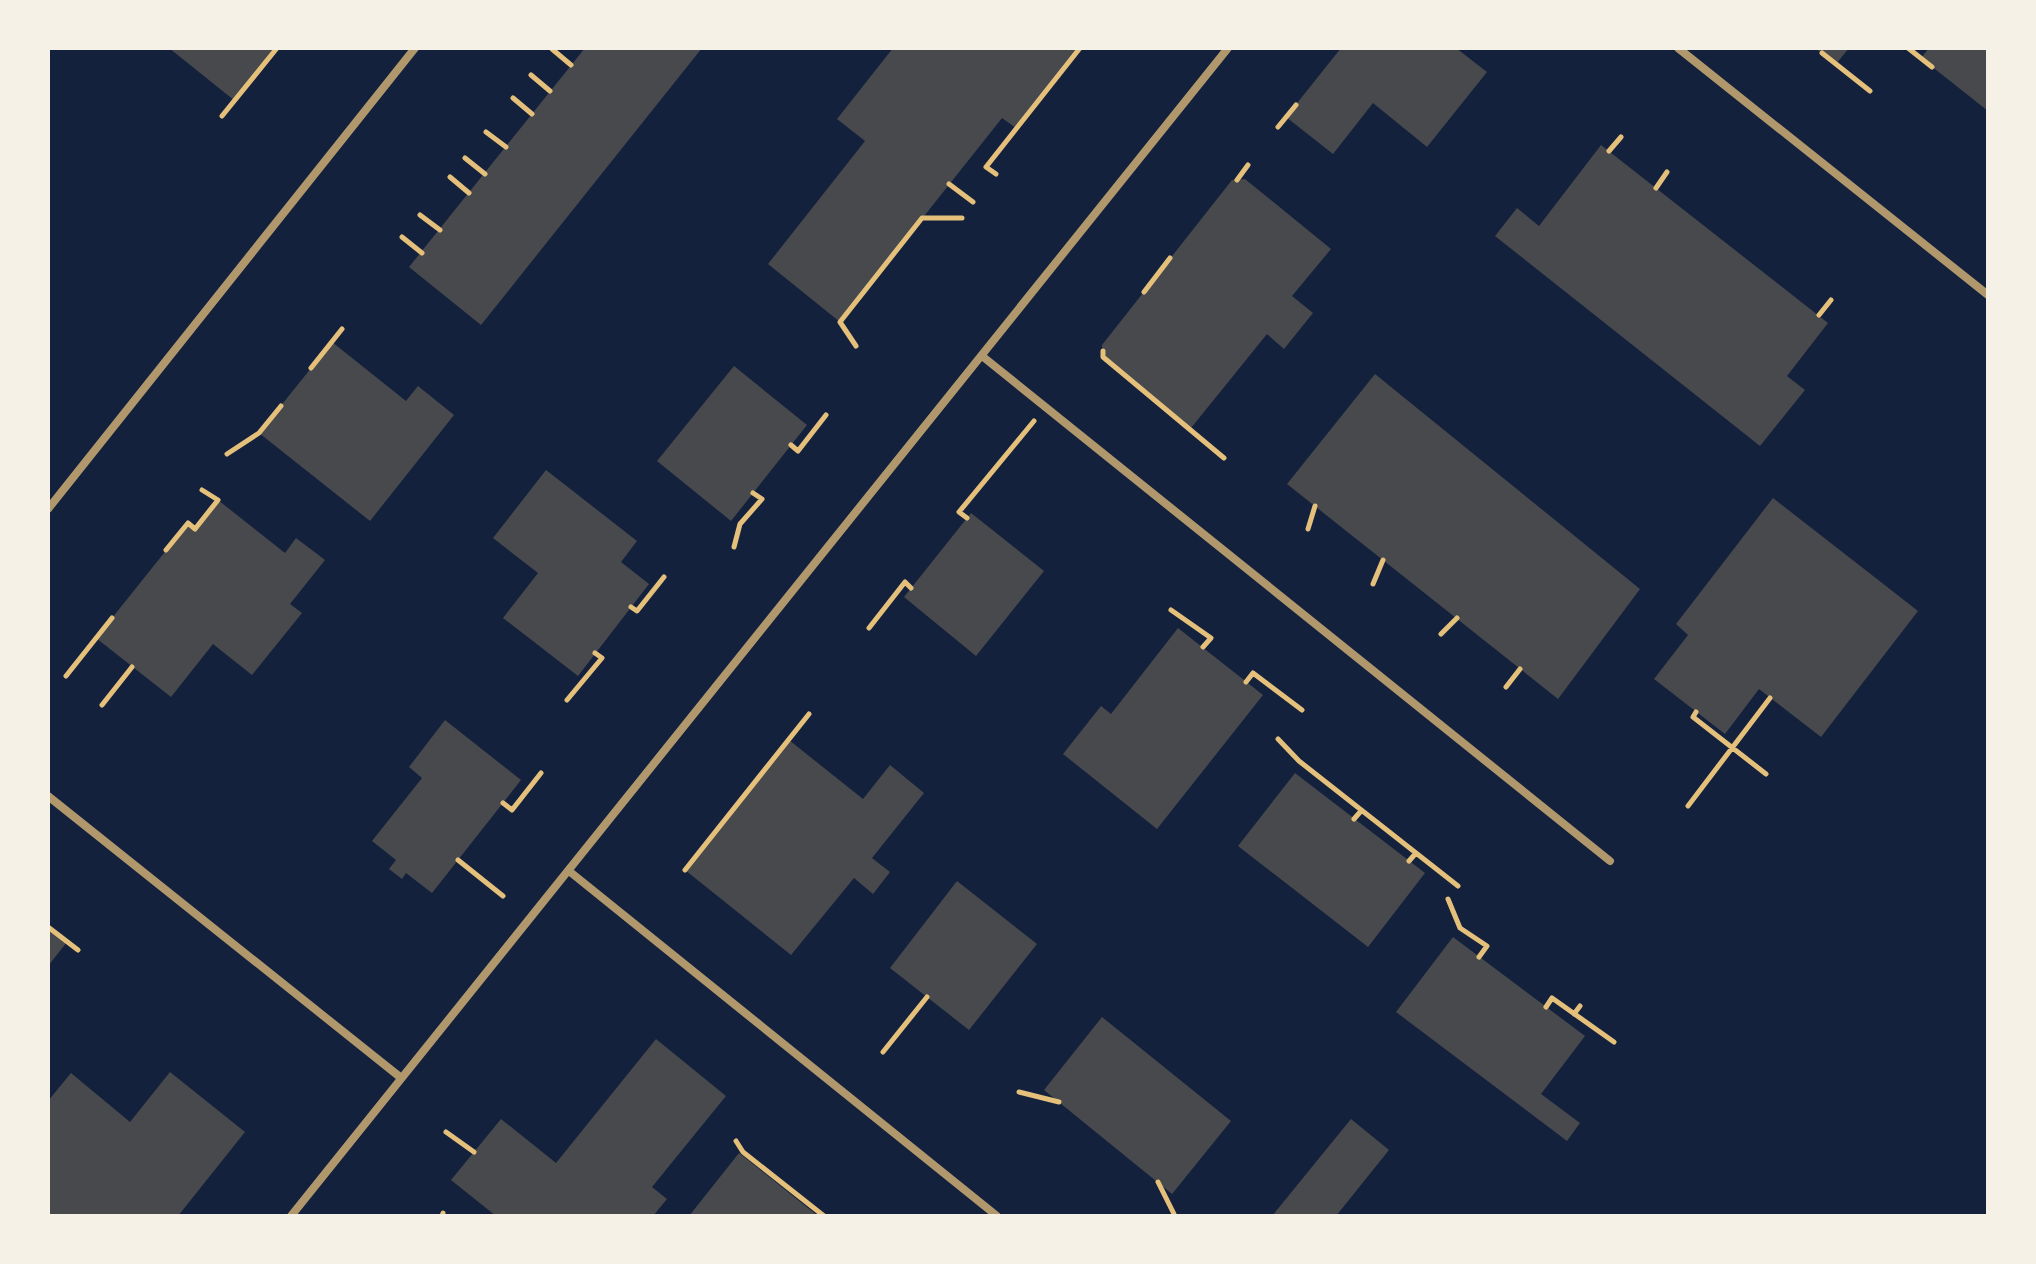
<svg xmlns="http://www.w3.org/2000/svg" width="2036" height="1264" viewBox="0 0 2036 1264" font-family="'Exo 2',sans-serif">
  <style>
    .building { fill: #48494c }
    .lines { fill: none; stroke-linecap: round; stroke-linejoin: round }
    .path { stroke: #e5c07b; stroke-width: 5 }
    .minor { stroke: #b1986c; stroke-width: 8 }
  </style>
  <rect width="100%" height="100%" fill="#14213d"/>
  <path class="building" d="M169 48H277L235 101Z
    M585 48H702L481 325 409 267Z
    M893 48H1080L1016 128 1002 118 840 322 768 264 865 141 837 119Z
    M1341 48H1456L1487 72 1427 147 1373 103 1333 154 1286 117Z
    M1815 48H1849L1836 64Z
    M1929 48H1988V111L1921 58Z
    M1601 145 1828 323 1787 376 1805 390 1760 446 1495 236 1517 208 1539 226Z
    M1245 179 1331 249 1292 296 1313 313 1284 349 1267 334 1191 428 1103 357 1102 345 1232 180Z
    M332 342 406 401 418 386 454 415 370 521 259 433Z
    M734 366 807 425 731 521 657 461Z
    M1375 374 1640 589 1558 699 1287 484Z
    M546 470 637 541 621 562 649 584 578 676 503 618 538 573 493 538Z
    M1773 498 1918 611 1821 737 1759 689 1725 734 1654 679 1688 635 1676 624Z
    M218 500 285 553 296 538 325 560 290 604 302 613 252 675 213 644 171 697 96 638 188 523 195 529Z
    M971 513 1044 571 976 656 904 597Z
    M1178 628 1263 695 1157 829 1063 754 1101 706 1111 714Z
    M445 720 521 780 432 893 406 873 402 879 389 869 396 860 372 841 422 778 409 767Z
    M789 740 863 799 890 765 924 793 872 858 890 872 873 894 854 878 791 955 685 870Z
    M1295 773 1425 873 1368 947 1238 846Z
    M957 881 1037 944 969 1030 890 968Z
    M48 927 67 942 48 966Z
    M1453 937 1585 1036 1541 1094 1580 1123 1567 1141 1396 1012Z
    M1102 1017 1231 1121 1172 1194 1044 1090Z
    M656 1039 726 1096 652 1187 667 1199 653 1216H496L451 1180 501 1119 556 1163Z
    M170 1072 245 1132 178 1216H48V1101L71 1073 130 1122Z
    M1351 1119 1389 1150 1336 1216H1272Z
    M739 1153 748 1160 818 1216H689Z"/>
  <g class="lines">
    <path class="path" d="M1908 48 1932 67
      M552 49 571 65
      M1822 53 1870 91
      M531 75 550 91
      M513 98 532 114
      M222 116 277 48
      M1278 127 1296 105
      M486 132 506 147
      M1609 151 1621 137
      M465 158 485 174
      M996 174 986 167 1080 48
      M450 177 469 193
      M1237 180 1248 165
      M949 184 973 202
      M1656 188 1667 172
      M420 215 440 230
      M402 237 422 253
      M1144 292 1170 258
      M1819 315 1831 300
      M856 346 840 322 922 218H962
      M1103 351V357L1224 458
      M311 368 342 329
      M791 445 798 451 826 415
      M227 454 259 433 281 406
      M967 518 959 512 1034 421
      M1308 529 1315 506
      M734 547 740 524 762 499 753 493
      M166 550 188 523 195 529 218 500 202 490
      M1373 584 1383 560
      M631 607 637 611 664 577
      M1171 610 1211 638 1203 647
      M869 628 905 582 911 588
      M1441 634 1457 618
      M66 676 112 618
      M1246 682 1253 673 1302 710
      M1506 687 1520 669
      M567 700 602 658 595 653
      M102 705 132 667
      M1696 712 1693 717 1766 774
      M1278 739 1299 761 1458 886
      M503 803 512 810 541 773
      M1688 806 1770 698
      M1354 819 1361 811
      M458 860 503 896
      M1409 861 1416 853
      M685 870 809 714
      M1448 899 1460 928 1487 946 1479 957
      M48 927 78 950
      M1546 1007 1552 998 1614 1042
      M1574 1014 1580 1006
      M883 1052 927 997
      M1019 1092 1059 1102
      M446 1132 474 1152
      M736 1141 743 1152 824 1216
      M1158 1182 1174 1214
      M442 1216 443 1213"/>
    <path class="minor" d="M1678 48 1988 295
      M982 356 1610 861
      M48 509 415 48
      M48 796 400 1077
      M569 871 997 1216
      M291 1216 1228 48"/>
  </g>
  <rect width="2036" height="1264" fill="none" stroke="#f6f1e7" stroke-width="100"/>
</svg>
